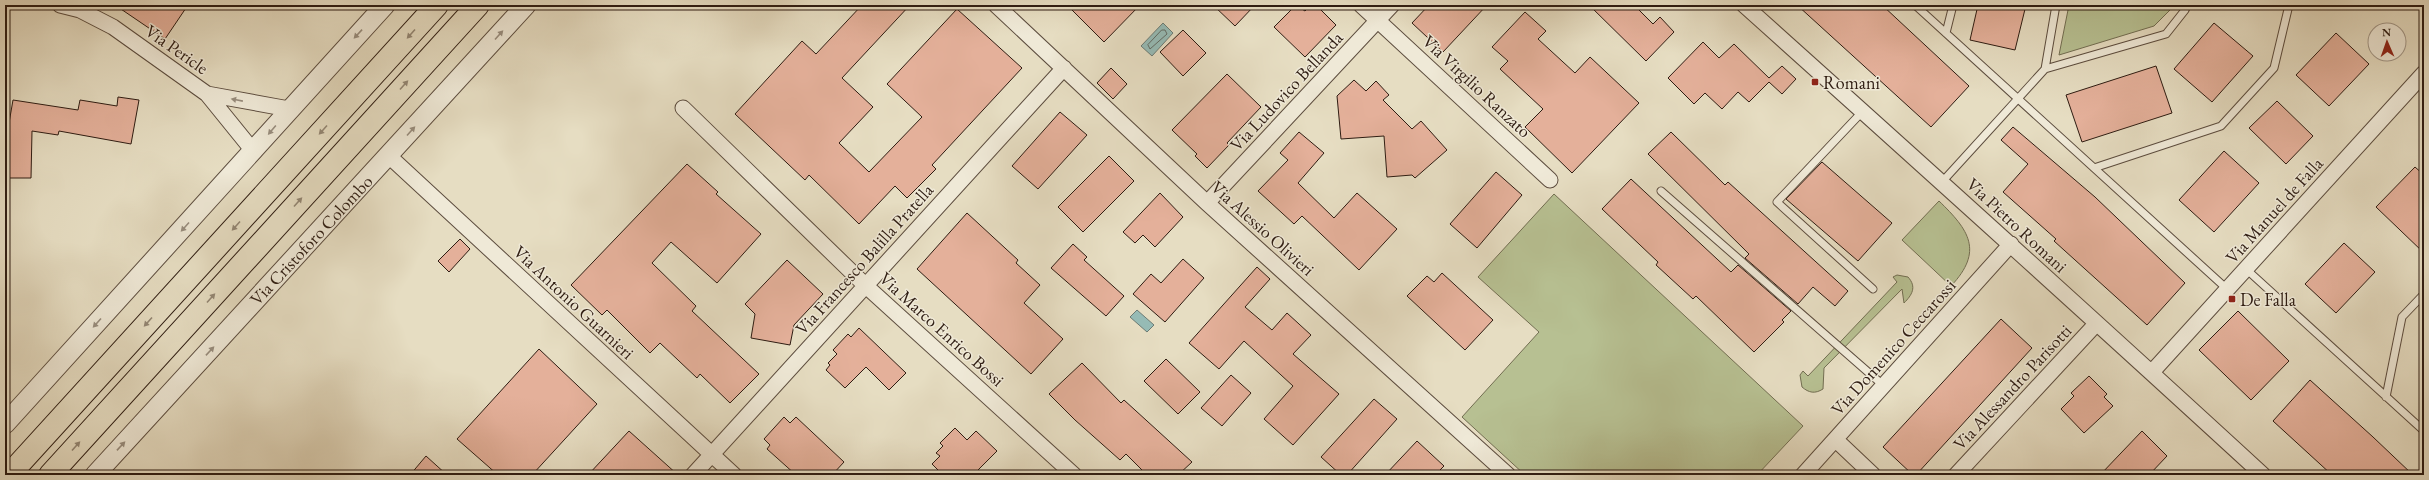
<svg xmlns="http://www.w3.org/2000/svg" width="2429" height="480" viewBox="0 0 2429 480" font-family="'EB Garamond',serif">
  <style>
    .green { fill: #b7c092; stroke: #726e52 }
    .water { fill: #96bbb5; stroke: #6c7b74 }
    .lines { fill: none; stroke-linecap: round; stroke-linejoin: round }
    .shore { stroke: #626c64; stroke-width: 1 }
    .building { fill: #e4b09a; stroke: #2e1c12 }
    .service-casing { stroke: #5c4c3e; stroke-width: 9 }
    .minor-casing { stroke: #5c4c3e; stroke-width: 17 }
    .tertiary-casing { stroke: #5c4c3e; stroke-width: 21 }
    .primary-casing { stroke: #2e1c12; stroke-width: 24 }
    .service { stroke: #efe9d7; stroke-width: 7 }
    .minor { stroke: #efe9d7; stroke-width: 15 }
    .tertiary { stroke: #efe9d7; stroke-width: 19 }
    .primary { stroke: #e6ddc2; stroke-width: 22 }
    .oneway { fill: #988d7e }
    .oneway2 { fill: #938673 }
    .poi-dot { fill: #8f2418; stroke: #efe9d7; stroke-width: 1.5 }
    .labels { text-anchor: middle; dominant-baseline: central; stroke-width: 3; stroke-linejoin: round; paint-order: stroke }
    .street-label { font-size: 18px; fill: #2e1c12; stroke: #efe9d7 }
    .poi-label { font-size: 18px; fill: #2e1c12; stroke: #efe9d7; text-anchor: start }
  </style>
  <rect width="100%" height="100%" fill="#e6ddc2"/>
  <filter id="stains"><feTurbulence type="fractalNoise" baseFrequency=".005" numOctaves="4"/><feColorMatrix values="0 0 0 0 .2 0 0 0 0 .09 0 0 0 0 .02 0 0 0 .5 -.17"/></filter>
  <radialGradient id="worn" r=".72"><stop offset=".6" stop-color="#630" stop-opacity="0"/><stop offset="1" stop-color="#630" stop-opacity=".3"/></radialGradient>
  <path class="green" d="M2069 5H2175L2154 26 2059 55Z
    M1554 194 1803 426 1757 475H1525L1462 417 1539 332 1478 277Z
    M1939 201C1969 230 1984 251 1951 286L1902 240Z
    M1897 275 1908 277C1917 287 1912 295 1904 303L1902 289 1824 368 1823 389C1815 394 1809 393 1802 387L1800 375 1803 371 1808 376 1897 282 1893 277Z"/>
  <path class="water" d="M1163 23 1173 33 1152 56 1141 46Z
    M1137 310 1154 325 1147 332 1130 317Z"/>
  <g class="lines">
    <path class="shore" d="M1162 30H1165L1167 34 1150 49 1148 45Z"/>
  </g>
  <path class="building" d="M115 5H188L165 39Z
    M862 5H910L842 78 873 107 839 143 869 172 922 117 887 84 957 9 1022 68 932 165 936 169 907 198 895 186 859 224 809 175 805 180 735 114 802 41 816 54Z
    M1067 5H1140L1104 42Z
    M1213 5H1255L1235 26Z
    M1296 5 1305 11 1311 5H1316L1336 25 1305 57 1274 27Z
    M1429 5H1487L1443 52 1412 23Z
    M1589 5H1634L1653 24 1660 17 1674 32 1646 61Z
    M1797 5H1882L1969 86 1931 127Z
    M1978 5H2026L2015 50 1970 40Z
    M1525 12 1546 31 1538 39 1575 73 1590 57 1639 103 1572 173 1525 127 1543 109 1500 69 1508 61 1492 47Z
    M2214 23 2253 56 2212 102 2174 69Z
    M1183 30 1206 53 1183 76 1160 52Z
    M2336 33 2369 64 2329 106 2296 75Z
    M1703 42 1719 58 1734 44 1769 78 1782 66 1796 79 1782 94 1769 82 1749 102 1738 92 1722 109 1705 93 1694 104 1668 78Z
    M2156 66 2172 113 2082 142 2066 95Z
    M1111 68 1127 84 1113 99 1097 83Z
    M1227 74 1261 107 1227 143 1229 145 1207 168 1195 156 1197 154 1172 130Z
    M1354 80 1366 91 1376 81 1389 95 1383 100 1412 129 1421 121 1447 150 1415 178 1412 175 1387 177 1384 136 1341 139 1337 96Z
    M118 97 139 100 131 144 59 131 58 135 32 131 31 178H5V146L13 100 78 110 80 100 117 106Z
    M2277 101 2313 136 2286 164 2249 128Z
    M1060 112 1087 135 1038 189 1012 166Z
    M2013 127 2095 197 2185 283 2147 325 2054 241 2056 239 2003 192 2028 164 2001 140Z
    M1299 132 1324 153 1298 183 1334 218 1357 193 1397 229 1359 270 1302 216 1294 224 1258 191 1288 160 1280 153Z
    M1671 132 1725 185 1728 182 1848 291 1835 306 1813 287 1798 304 1745 258 1749 254 1648 154Z
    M2224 151 2259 183 2214 232 2179 200Z
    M1109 156 1134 181 1083 232 1058 207Z
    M1822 162 1892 223 1858 261 1786 199Z
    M687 164 718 192 716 194 761 234 717 283 671 242 652 263 696 306 692 311 759 374 730 403 700 374 697 378 660 343 650 353 607 310 602 315 571 285Z
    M2415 167 2424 175V253L2376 207Z
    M1496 172 1522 195 1477 248 1450 224Z
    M1631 179 1731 272 1738 265 1791 311 1782 320 1784 322 1754 352 1696 296 1693 299 1656 265 1658 262 1602 209Z
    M1160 193 1183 217 1155 247 1143 235 1135 243 1123 232Z
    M967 213 1018 260 1016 263 1040 285 1024 303 1063 339 1031 374 917 269Z
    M460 239 470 249 449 272 438 261Z
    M2344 243 2375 272 2336 313 2305 284Z
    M1073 244 1087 257 1084 260 1124 296 1106 316 1051 268Z
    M1183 259 1204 278 1165 322 1133 294 1151 274 1161 283Z
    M787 260 823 294 794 325 790 345 751 338 755 314 745 304Z
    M1257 267 1270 279 1245 307 1272 330 1287 313 1311 335 1293 354 1339 394 1293 445 1264 419 1293 386 1244 341 1219 369 1189 343Z
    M1442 273 1493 320 1465 350 1407 296 1427 276 1434 282Z
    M2238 311 2289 361 2251 400 2199 350Z
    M2001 319 2032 348 1916 475H1913L1883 447Z
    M859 328 906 373 889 390 866 367 845 388 826 370 830 365 828 363 837 354 833 350 848 334 851 337Z
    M539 349 597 404 532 475H498L457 439Z
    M1166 359 1200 392 1178 414 1144 381Z
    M1082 363 1121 403 1124 400 1192 462 1178 475H1147L1126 454 1120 460 1075 420 1049 394Z
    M1231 375 1251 393 1222 426 1201 408Z
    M2089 376 2107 394 2104 397 2113 406 2084 433 2061 409 2074 396 2071 393Z
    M2310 380 2373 437 2413 475H2332L2273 421Z
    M1374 399 1397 419 1347 475H1341L1321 457Z
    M784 417 790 423 796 417 844 462 832 475H796L767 449 770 445 764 439Z
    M955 428 967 440 976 431 997 451 973 475H943L932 464 940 456 936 453 943 446 940 443Z
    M629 431 678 475H588Z
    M2142 431 2167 456 2149 475H2100Z
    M1417 441 1444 466 1435 475H1385Z
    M426 456 447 475H410Z"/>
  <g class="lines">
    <defs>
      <path id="service" d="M1915 5 2227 289
        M1946 33 1953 5
        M2045 69 2056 5
        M1863 111 1777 202 1873 289
        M2094 168 2221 126 2274 68 2289 5
        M1942 182 2045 69 2166 34 2185 10 2187 5
        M1661 191 1884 386
        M2246 269 2424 431
        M2386 397 2402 317 2424 294"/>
      <path id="minor" d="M60 5 80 10 113 27 207 94 254 152
        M996 5 1207 203 1508 475
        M1361 5 1550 180
        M1744 5C1918 161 2091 317 2263 475
        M207 94 289 109
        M683 108 866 286 1074 475
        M389 156 734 475
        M1207 203 1392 5
        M2152 372 2424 73
        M1836 440 1873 475
        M693 475 1064 68
        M1803 475 2011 244
        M1956 475 2096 324"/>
      <path id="tertiary" d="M5 424 385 5
        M95 475 526 5"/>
      <path id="primary" d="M9 475 437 5
        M50 475 478 5"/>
    </defs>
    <use href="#service" class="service-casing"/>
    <use href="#minor" class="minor-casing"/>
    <use href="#tertiary" class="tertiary-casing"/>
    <use href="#primary" class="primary-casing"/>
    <use href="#service" class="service"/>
    <use href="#minor" class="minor"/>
    <use href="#tertiary" class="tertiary"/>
    <use href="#primary" class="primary"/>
  </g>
  <defs><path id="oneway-solid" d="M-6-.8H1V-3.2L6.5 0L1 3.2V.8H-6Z"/></defs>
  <g class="oneway">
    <use href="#oneway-solid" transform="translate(358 34) rotate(133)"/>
    <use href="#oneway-solid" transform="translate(499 35) rotate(-48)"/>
    <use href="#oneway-solid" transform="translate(237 100) rotate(-169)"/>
    <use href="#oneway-solid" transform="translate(272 130) rotate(130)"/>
    <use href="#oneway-solid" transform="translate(411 131) rotate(-48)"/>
    <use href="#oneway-solid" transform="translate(185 227) rotate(132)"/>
    <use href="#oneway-solid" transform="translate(97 323) rotate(132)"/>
    <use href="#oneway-solid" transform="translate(210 351) rotate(-47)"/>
    <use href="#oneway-solid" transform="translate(121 446) rotate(-47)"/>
  </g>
  <g class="oneway2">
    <use href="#oneway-solid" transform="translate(411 34) rotate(132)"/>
    <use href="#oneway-solid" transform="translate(404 85) rotate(-48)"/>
    <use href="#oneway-solid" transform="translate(323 130) rotate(132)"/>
    <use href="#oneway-solid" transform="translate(298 202) rotate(-48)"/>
    <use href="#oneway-solid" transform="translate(236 226) rotate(132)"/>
    <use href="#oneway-solid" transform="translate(211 298) rotate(-48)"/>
    <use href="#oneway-solid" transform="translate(148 322) rotate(132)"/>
    <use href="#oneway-solid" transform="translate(76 446) rotate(-48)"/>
  </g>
  <g class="poi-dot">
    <rect x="1811" y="78" width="8" height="8" rx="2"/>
    <rect x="2228" y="295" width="8" height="8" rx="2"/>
  </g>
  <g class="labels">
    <g class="street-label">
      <text transform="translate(177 49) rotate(35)">Via Pericle</text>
      <text transform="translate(1477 86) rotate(43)">Via Virgilio Ranzato</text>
      <text transform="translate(1286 91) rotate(-47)">Via Ludovico Bellanda</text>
      <text transform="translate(2274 210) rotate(-48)">Via Manuel de Falla</text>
      <text transform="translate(2017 225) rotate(43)">Via Pietro Romani</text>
      <text transform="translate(1263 228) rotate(42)">Via Alessio Olivieri</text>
      <text transform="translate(311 240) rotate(-47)">Via Cristoforo Colombo</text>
      <text transform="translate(864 259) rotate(-48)">Via Francesco Balilla Pratella</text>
      <text transform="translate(574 302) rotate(43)">Via Antonio Guarnieri</text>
      <text transform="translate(942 329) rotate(42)">Via Marco Enrico Bossi</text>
      <text transform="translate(1893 347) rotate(-48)">Via Domenico Ceccarossi</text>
      <text transform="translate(2012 387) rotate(-47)">Via Alessandro Parisotti</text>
    </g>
    <g class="poi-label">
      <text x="1823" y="82">Romani</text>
      <text x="2240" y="299">De Falla</text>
    </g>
  </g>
  <rect width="2429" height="480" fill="none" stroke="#e6ddc2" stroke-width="20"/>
  <rect x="6" y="6" width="2417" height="468" fill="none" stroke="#2e1c12" stroke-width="2"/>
  <rect x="10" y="10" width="2409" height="460" fill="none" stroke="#2e1c12"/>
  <g transform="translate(2387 42) rotate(358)"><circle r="19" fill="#efe9d7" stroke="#a29788"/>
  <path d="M0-3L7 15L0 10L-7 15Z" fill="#8f2418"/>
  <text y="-6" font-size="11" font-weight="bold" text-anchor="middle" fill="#2e1c12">N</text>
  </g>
  <rect width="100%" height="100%" filter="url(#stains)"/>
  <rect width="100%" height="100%" fill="url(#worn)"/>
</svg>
